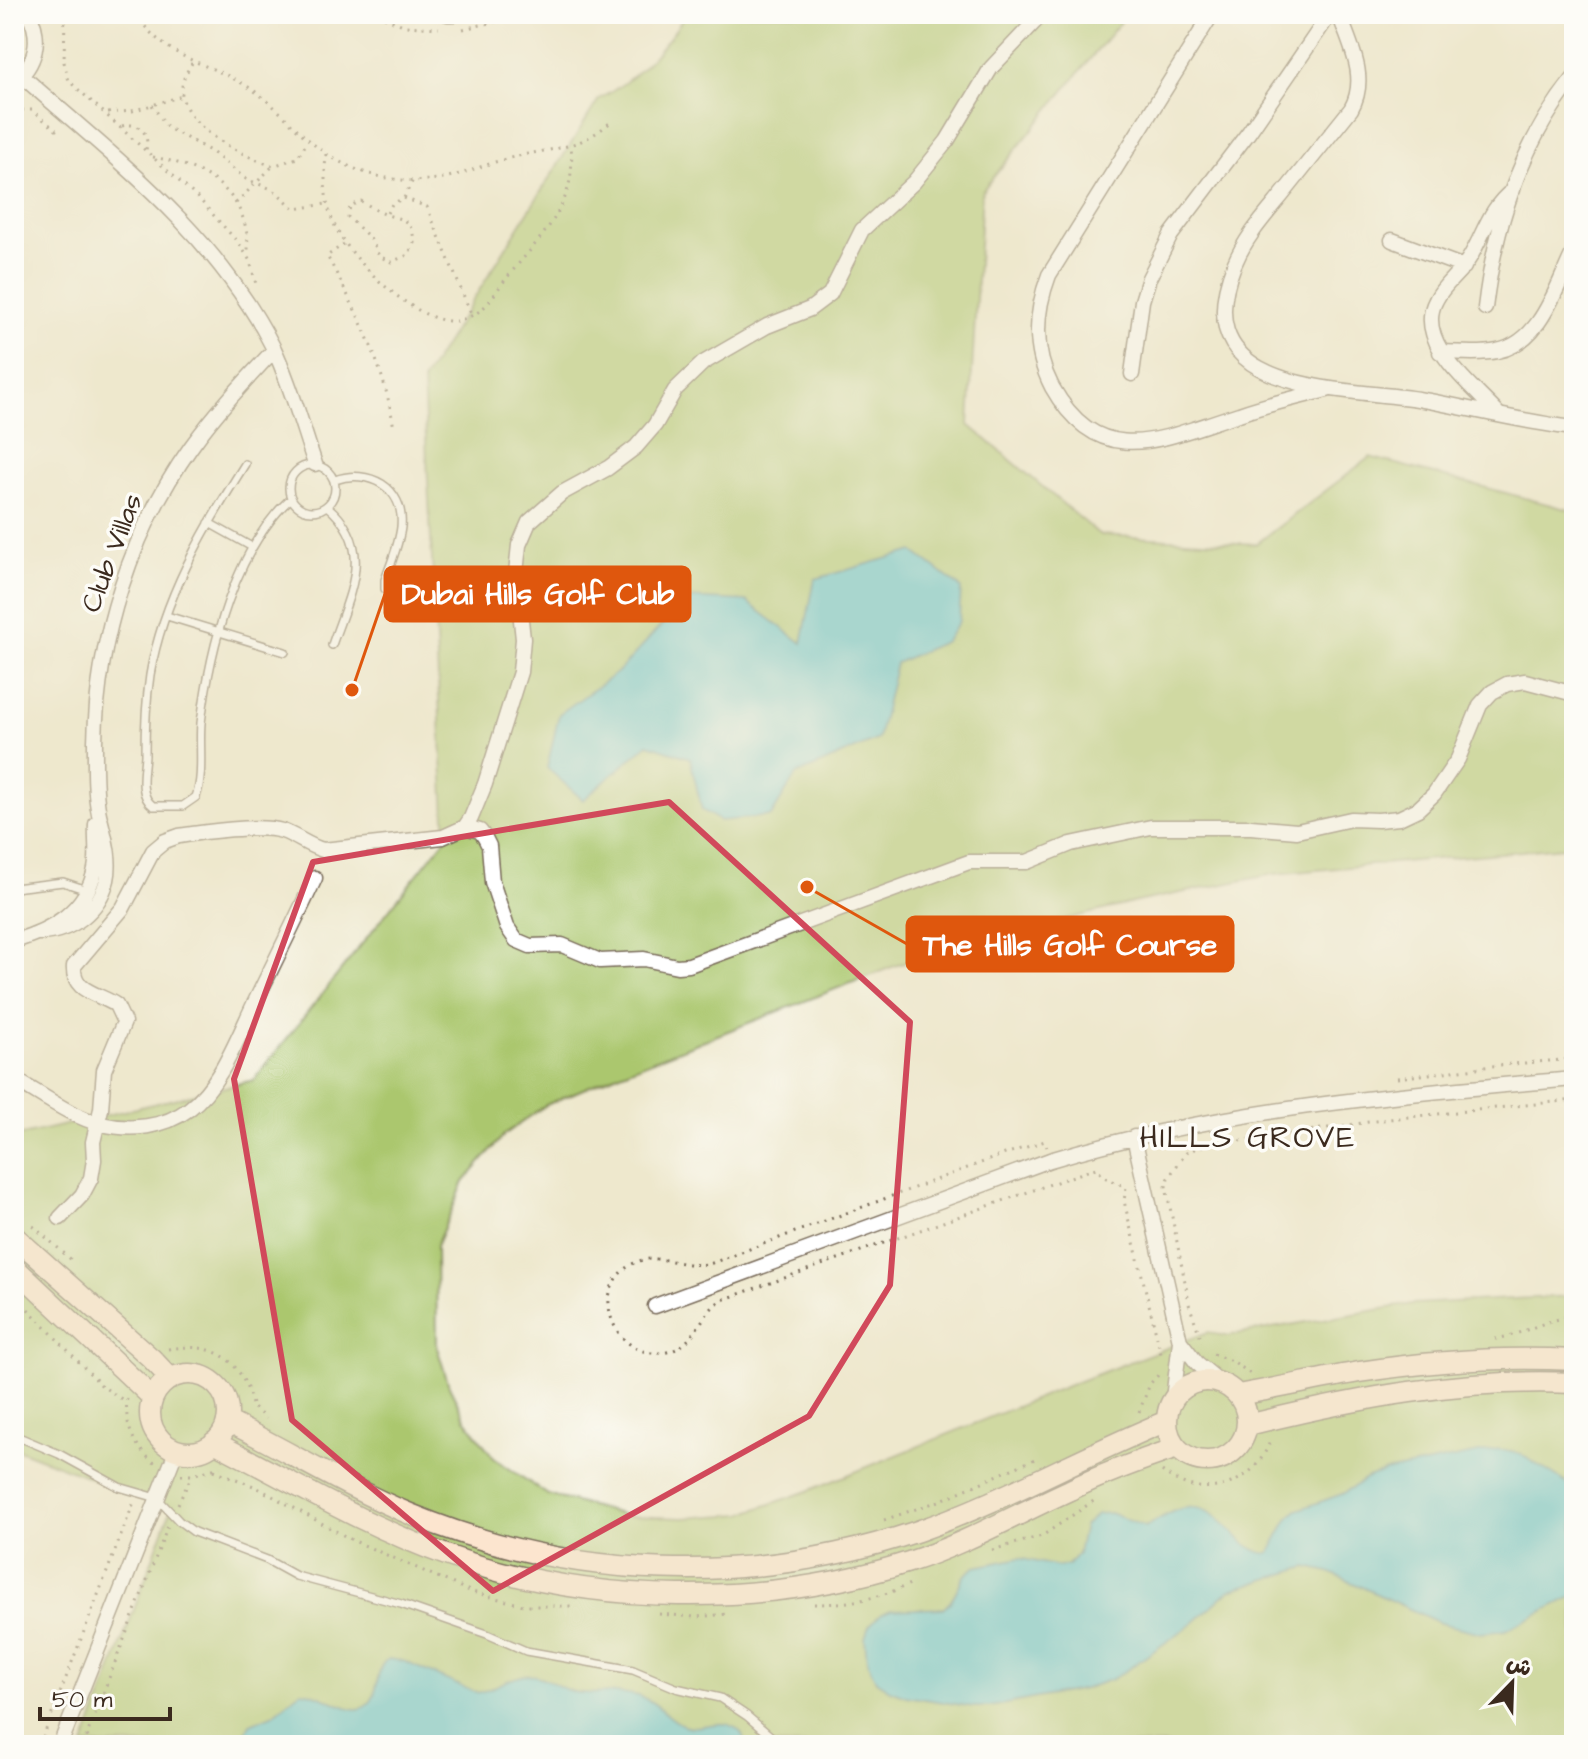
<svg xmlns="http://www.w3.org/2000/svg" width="1588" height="1759" viewBox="0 0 1588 1759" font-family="'Architects Daughter','Playpen Sans Arabic',sans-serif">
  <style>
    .green { fill: #abc76e; stroke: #737846; stroke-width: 2 }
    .water { fill: #55c1cf; stroke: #487676; stroke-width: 2 }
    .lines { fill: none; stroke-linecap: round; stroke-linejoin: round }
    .lane-casing { stroke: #7a6c5b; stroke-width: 10 }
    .street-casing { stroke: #7a6c5b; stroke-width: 17 }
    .secondary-casing { stroke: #7a6c5b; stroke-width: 23 }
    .path { stroke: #7a6c5b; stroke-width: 3; stroke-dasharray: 2 6; stroke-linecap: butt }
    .lane { stroke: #fff; stroke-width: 7 }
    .street { stroke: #fff; stroke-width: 14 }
    .secondary { stroke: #fce5cf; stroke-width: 20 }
    .marked { fill: none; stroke: #d1495b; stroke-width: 6; stroke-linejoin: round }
    .labels { text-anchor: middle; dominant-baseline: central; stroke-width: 7; stroke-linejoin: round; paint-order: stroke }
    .street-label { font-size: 28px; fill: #3b2a1e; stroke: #fdfcf7 }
    .neighbourhood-label { font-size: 30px; letter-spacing: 2px; fill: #3b2a1e; stroke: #fdfcf7 }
    .leader { fill: none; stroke: #df570d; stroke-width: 3 }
    .callout-dot { fill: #df570d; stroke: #fdfcf7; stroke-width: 3 }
    .callout { fill: #df570d; stroke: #df570d; stroke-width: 3 }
    .callout-label { font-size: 30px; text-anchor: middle; font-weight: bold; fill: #fff }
  </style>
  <rect width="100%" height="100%" fill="#fdfcf7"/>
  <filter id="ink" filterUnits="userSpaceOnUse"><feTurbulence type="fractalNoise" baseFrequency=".0125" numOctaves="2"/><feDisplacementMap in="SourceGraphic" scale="16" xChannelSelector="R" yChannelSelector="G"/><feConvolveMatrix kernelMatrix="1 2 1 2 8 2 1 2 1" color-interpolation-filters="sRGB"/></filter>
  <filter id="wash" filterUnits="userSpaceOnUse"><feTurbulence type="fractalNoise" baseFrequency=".006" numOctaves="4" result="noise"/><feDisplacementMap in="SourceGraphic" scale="32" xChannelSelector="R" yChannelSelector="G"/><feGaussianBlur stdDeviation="1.8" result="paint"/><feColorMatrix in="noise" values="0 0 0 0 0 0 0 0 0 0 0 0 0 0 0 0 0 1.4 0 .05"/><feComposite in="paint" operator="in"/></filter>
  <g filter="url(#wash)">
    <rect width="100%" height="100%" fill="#eee8cd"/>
    <path class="green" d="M686 14H1127L982 191 969 425 1100 535 1256 544 1370 457 1574 511V846L1274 874 1141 901 1008 933 897 965 618 1074 546 1105 504 1135 464 1182 436 1246 437 1347 449 1386 466 1420 494 1458 548 1495 628 1516 683 1518 742 1514 808 1491 1077 1382 1208 1332 1225 1336 1412 1304 1574 1296V1745H84L171 1509 14 1448V1137L254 1080 446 838 423 380 599 99C637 79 663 49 686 14Z"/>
    <path class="water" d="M913 551 961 588 959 621 946 641 896 663 878 739 796 775 771 816 720 821 702 810 690 758 648 744 583 800 547 768 559 714 618 672 687 598 746 601 802 643 815 579Z
      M1498 1449 1520 1454 1574 1488V1596L1505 1630 1481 1633 1440 1623 1329 1572 1307 1567 1230 1590 1193 1623 1131 1667 1112 1679 1084 1689 990 1707H974L906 1696 890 1690 876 1681 867 1661 865 1638 869 1626 881 1614 891 1610 944 1608 951 1601 964 1576 975 1567 1019 1558 1059 1567 1068 1565 1078 1553 1084 1526 1097 1514 1110 1513 1145 1527C1155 1522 1164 1515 1174 1511 1221 1493 1232 1551 1269 1554L1288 1519 1297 1510 1342 1494 1368 1478 1385 1472Z
      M388 1659 403 1661 476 1693C494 1690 509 1676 528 1675 546 1675 558 1689 574 1692 599 1697 624 1687 648 1700 660 1706 670 1720 683 1725 701 1732 721 1716 737 1729 743 1733 744 1739 746 1745H249L247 1743 246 1732 250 1724 274 1714 301 1691C318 1690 348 1714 362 1708 384 1699 371 1670 388 1659Z"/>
  </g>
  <g filter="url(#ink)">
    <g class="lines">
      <defs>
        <path id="lane" d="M245 464C204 529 163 598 150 675 146 702 145 728 145 755 144 772 138 795 153 806H183L196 797C204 775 199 746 201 723 210 648 234 550 291 498
          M289 488a23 23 0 1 1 46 0a23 23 0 1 1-46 0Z
          M335 480C368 468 405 487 401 527 399 545 391 563 385 580V589L392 595 418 606
          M327 506C377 548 349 594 332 645
          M209 523 252 547
          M167 616 285 652
          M14 888 63 882 87 890
          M14 1435 59 1454 119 1487 157 1498 179 1521 194 1532 267 1560 296 1576 401 1604 487 1634 526 1651 633 1670 676 1688 720 1698 747 1716 781 1745"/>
        <path id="street" d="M447 14H456
          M1212 14 1049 275C1035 312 1033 351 1052 387 1101 474 1165 437 1239 414 1268 404 1298 397 1327 390
          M1339 14C1350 45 1369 78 1351 109 1328 138 1305 166 1282 195 1264 217 1245 238 1234 265 1183 395 1339 387 1418 399 1470 408 1522 422 1574 428
          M22 76C115 158 217 235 274 349 291 385 302 426 315 464
          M14 82C36 65 42 39 29 14
          M1392 240 1464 267
          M1485 308C1495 226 1521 143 1574 78
          M1440 352C1459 352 1479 355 1497 351 1541 343 1556 287 1574 251
          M1132 374 1142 301 1149 278 1171 235 1249 132 1330 14
          M1499 415C1473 386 1413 342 1436 300 1444 283 1461 273 1470 257 1485 232 1489 209 1513 190
          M465 827 480 831 485 838 489 846 492 882 507 927 516 940 530 946 562 945 600 961 644 959 677 966 689 965 969 862H1027L1071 844 1151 827H1251L1297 831 1351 819 1378 820 1399 818 1418 809 1434 794 1458 759 1480 705 1492 692 1507 684 1525 681 1574 694
          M41 933C72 931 99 911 107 880 112 858 104 835 99 814 94 791 95 765 95 742 97 637 131 532 191 447 216 412 245 381 274 350
          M14 941C52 930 86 911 95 869 98 854 95 839 96 824
          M14 1079C41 1094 71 1117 101 1124 131 1131 164 1128 189 1109 222 1084 238 1036 256 1000 276 959 296 919 315 878
          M1134 1137 1180 1341 1173 1399
          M60 1218 82 1195 91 1178 94 1160 93 1142 101 1109 104 1070 124 1022 116 1005C98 993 72 992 74 966L123 908 153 851 165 841 179 836C203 832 260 824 282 831 297 836 308 846 323 850L443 837 465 827 471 818 485 784 520 672 523 639 516 573 519 545 529 522 562 493 608 468 636 447 655 425 675 390 703 363 767 326 810 309 830 294 862 230 914 182 947 141 991 68 1042 14
          M655 1306 1050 1160C1219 1109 1399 1094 1574 1079
          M1180 1341 1197 1363 1221 1383
          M60 1745 177 1449"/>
        <path id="secondary" d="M14 1236 151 1358 171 1379
          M14 1267 153 1398
          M150 1413a39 39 0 1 1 78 0a39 39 0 1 1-78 0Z
          M1167 1421a40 40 0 1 1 80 0a40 40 0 1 1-80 0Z
          M1238 1395C1279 1388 1319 1379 1359 1372 1430 1361 1502 1356 1574 1360
          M227 1421C288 1451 347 1488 410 1514 572 1581 753 1587 918 1531 1004 1501 1083 1455 1167 1421
          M1248 1425C1356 1398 1462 1378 1574 1383
          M214 1442C292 1482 367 1527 449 1556 591 1606 766 1608 909 1562 965 1544 1017 1514 1070 1490 1105 1473 1141 1460 1177 1448"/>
      </defs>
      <use href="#lane" class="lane-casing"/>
      <use href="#street" class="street-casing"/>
      <use href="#secondary" class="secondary-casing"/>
      <path class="path" d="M65 14 64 62 69 81 201 201 241 246 250 261 257 288
        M98 14H114
        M135 14C170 62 199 58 245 85 271 100 288 122 310 141 346 174 404 189 452 176 472 171 491 162 510 158 552 147 576 152 612 121
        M377 14 405 26 439 28
        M463 29 529 14
        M192 63C188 70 183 77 182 86 177 125 243 156 273 166L297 158 308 141
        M152 105 168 128 212 152 246 179 274 190 295 209 326 204
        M14 110H32L56 130 58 127
        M108 113 132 111 182 96
        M122 126C140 121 150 134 146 150
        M326 154C324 180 324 203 335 226 350 259 417 325 456 321 465 319 476 315 483 308 492 300 498 288 506 279 524 256 548 233 561 206 571 187 573 167 571 146
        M153 157C207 167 250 193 248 254
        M404 198 427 207 472 316
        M361 201C367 204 372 208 378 211 396 221 413 214 414 243L408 255 391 262 379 256 370 238 348 217 350 206Z
        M236 203 273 166
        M387 213 392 204 404 198 413 180
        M344 244 327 256C357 311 385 367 394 429
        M1397 1078 1500 1065 1574 1059
        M1047 1147 1045 1141 1005 1154 712 1263C683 1270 660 1251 634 1263 583 1289 617 1367 671 1351 696 1343 700 1313 722 1300L1096 1168 1104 1177 1126 1187 1124 1201 1161 1354
        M14 1212 24 1219
        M33 1226 75 1263
        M1188 1297 1166 1187 1168 1178 1186 1153 1199 1147 1389 1119 1574 1100
        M1189 1304 1202 1342
        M28 1309 102 1386 126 1402
        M1495 1339C1523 1335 1546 1318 1574 1317
        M168 1349C218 1341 243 1361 253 1409
        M1213 1354 1234 1362 1252 1375
        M127 1398C124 1425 134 1448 156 1464
        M254 1408 266 1419
        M1139 1412 1150 1384 1159 1374
        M214 1470 256 1487 352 1540 472 1592 527 1606H572
        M1162 1471C1201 1503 1256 1487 1271 1438
        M181 1475H192L220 1467
        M178 1504 192 1475
        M884 1520 939 1501 1037 1458
        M992 1550 1042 1536 1095 1500
        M814 1604C850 1604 882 1598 914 1582
        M659 1614 695 1617 727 1614
        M87 1736 100 1745
        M40 1745 134 1502
        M83 1745 168 1526"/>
      <use href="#lane" class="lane"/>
      <use href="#street" class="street"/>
      <use href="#secondary" class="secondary"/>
    </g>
  </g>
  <path d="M0 0H1588V1759H0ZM669 802 910 1022 890 1285 809 1416 493 1591 292 1420 234 1079 313 862Z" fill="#eee8cd" fill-opacity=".55" fill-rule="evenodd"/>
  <path class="marked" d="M669 802 910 1022 890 1285 809 1416 493 1591 292 1420 234 1079 313 862Z"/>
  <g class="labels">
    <g class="street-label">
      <text transform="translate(112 553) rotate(-69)">Club Villas</text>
    </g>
    <g class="neighbourhood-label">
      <text x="1248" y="1138">HILLS GROVE</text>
    </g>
  </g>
  <path class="leader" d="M352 690L385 594M807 887L907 944"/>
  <g class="callout-dot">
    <circle cx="352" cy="690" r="8"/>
    <circle cx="807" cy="887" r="8"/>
  </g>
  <g class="callout">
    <rect x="385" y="567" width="305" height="54" rx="8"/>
    <rect x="907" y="917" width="326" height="54" rx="8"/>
  </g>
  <g class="callout-label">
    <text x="538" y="604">Dubai Hills Golf Club</text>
    <text x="1070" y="955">The Hills Golf Course</text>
  </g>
  <rect width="1588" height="1759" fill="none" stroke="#fdfcf7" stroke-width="48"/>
  <g transform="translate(1512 1683) rotate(23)" stroke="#fdfcf7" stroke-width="6" paint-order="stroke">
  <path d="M0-6L14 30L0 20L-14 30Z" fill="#3b2a1e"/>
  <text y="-12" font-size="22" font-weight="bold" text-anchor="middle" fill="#3b2a1e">ش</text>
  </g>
  <path d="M40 1707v12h130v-12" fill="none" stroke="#3b2a1e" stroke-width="4"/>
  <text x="52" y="1707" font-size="24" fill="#3b2a1e" stroke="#fdfcf7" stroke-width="6" paint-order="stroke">50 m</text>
</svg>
